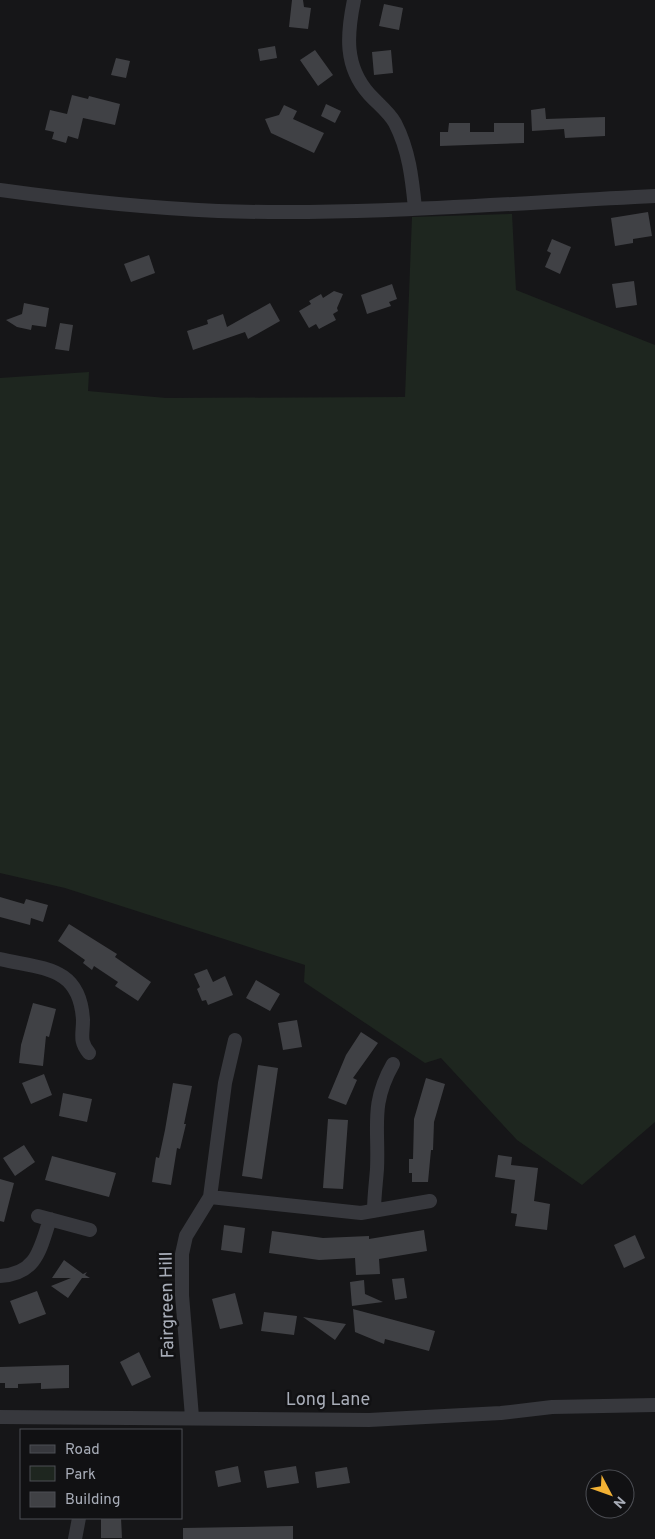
<svg xmlns="http://www.w3.org/2000/svg" width="655" height="1539" viewBox="0 0 655 1539" font-family="Overpass,sans-serif">
  <style>
    .green { fill: #1e261f }
    .building { fill: #404145 }
    .lines { fill: none; stroke-linecap: round; stroke-linejoin: round }
    .minor { stroke: #37383d; stroke-width: 14 }
    .labels { text-anchor: middle; dominant-baseline: central; stroke-width: 5; stroke-linejoin: round; paint-order: stroke }
    .street-label { font-size: 18px; fill: #a8adb8; stroke: #111113 }
  </style>
  <rect width="100%" height="100%" fill="#161618"/>
  <path class="green" d="M512 214 516 290 655 345V1122L582 1185 517 1140 441 1058 425 1063 304 982 305 965 65 888 0 873V378L89 372 88 391 166 398 405 397 412 217Z"/>
  <path class="building" d="M292 0H303L304 7 311 8 308 29 289 27Z
    M384 4 403 8 399 30 379 26Z
    M275 46 277 58 260 61 258 49Z
    M315 50 333 75 318 86 300 60Z
    M391 50 393 73 374 75 372 52Z
    M116 58 130 61 126 78 111 75Z
    M72 95 88 99 89 96 120 104 115 125 83 118 78 139 68 136 66 143 52 139 54 132 45 130 50 110 67 114Z
    M326 104 341 111 335 123 321 116Z
    M284 105 297 111 293 119 324 133 314 153 271 133 265 119 279 115Z
    M545 108 546 119 605 117V136L565 138 564 129 532 131 531 110Z
    M449 123H470V132H494V123H524V143L440 146V132H448Z
    M648 212 652 236 633 239V243L615 246 611 218Z
    M552 239 571 247 560 274 545 267 551 253 547 251Z
    M149 255 155 273 131 282 124 264Z
    M634 281 637 305 616 308 612 284Z
    M392 284 397 299 389 302 391 306 367 314 361 295Z
    M334 291 343 294 337 308 338 311 333 314 336 320 319 329 316 324 309 328 299 311 311 304 309 301 321 294 323 298Z
    M24 303 49 308 46 327 32 325 31 330 17 327 6 320 22 314Z
    M270 303 280 321 248 339 245 332 193 350 187 331 208 324 207 320 223 314 227 327Z
    M60 323 73 325 69 351 55 349Z
    M0 897 24 904 26 899 48 905 43 922 31 918 30 925 0 917Z
    M69 924 117 954 115 957 151 982 138 1001 115 986 118 982 94 966 92 970 83 963 85 960 58 941Z
    M207 969 213 982 225 976 233 995 208 1005 206 1000 202 1001 197 989 200 987 194 974Z
    M256 980 280 994 270 1011 246 998Z
    M33 1003 56 1009 49 1037 46 1036 43 1066 19 1063 21 1045Z
    M297 1020 302 1047 283 1050 278 1023Z
    M361 1032 378 1043 353 1078 357 1080 346 1105 328 1098 346 1055Z
    M258 1065 278 1068 262 1179 242 1176Z
    M44 1074 52 1095 31 1104 22 1083Z
    M426 1078 445 1084 434 1122 433 1150H431L428 1182H412V1173H409V1159H413L414 1119Z
    M173 1083 192 1086 184 1124H186L180 1149 177 1148 171 1185 152 1182 156 1157 159 1158 165 1130Z
    M63 1093 92 1099 87 1122 59 1116Z
    M328 1119 348 1120 343 1189 323 1188Z
    M24 1145 35 1162 15 1176 3 1158Z
    M498 1155 512 1157 511 1165 538 1168 534 1201 550 1204 547 1230 515 1226 517 1214 511 1213 515 1180 495 1177Z
    M52 1156 116 1173 109 1197 45 1180Z
    M0 1179 14 1183 4 1222 0 1221Z
    M224 1225 245 1228 242 1253 221 1250Z
    M424 1230 427 1251 379 1259 380 1274 356 1275 355 1258 319 1260 269 1253 272 1231 323 1238 369 1236V1239Z
    M635 1235 645 1258 624 1268 614 1245Z
    M64 1260 83 1274 87 1272 85 1275 90 1278H82L68 1298 51 1286 71 1278H52Z
    M404 1278 407 1298 395 1300 392 1279Z
    M364 1280 365 1294 383 1302 352 1306 350 1282Z
    M37 1291 46 1314 19 1324 10 1301Z
    M235 1293 243 1324 220 1329 212 1299Z
    M353 1309 435 1331 429 1351 385 1339 384 1344 355 1332Z
    M264 1312 297 1316 294 1335 261 1331Z
    M303 1317 346 1324 335 1340Z
    M139 1352 151 1377 132 1386 120 1362Z
    M69 1365V1388L41 1389V1383L18 1384V1388H5V1383H0V1367Z
    M238 1466 241 1482 218 1487 215 1471Z
    M296 1466 299 1483 267 1488 264 1471Z
    M347 1467 350 1483 317 1488 315 1472Z
    M101 1518H121L122 1538H101Z
    M293 1526V1539H183V1528Z"/>
  <g class="lines">
    <path class="minor" d="M354 0C347 34 344 66 369 94 377 103 389 112 395 123 409 150 412 178 415 208
      M0 190C72 200 145 208 218 211 363 216 510 203 655 196
      M0 959C43 969 80 966 83 1020 83 1035 79 1041 89 1053
      M235 1040 225 1083 210 1197 361 1213 430 1201
      M374 1211C374 1197 376 1183 377 1169 379 1127 370 1104 393 1064
      M38 1216 90 1230
      M0 1276C37 1274 40 1249 50 1219
      M0 1417 369 1420 501 1413 552 1407 655 1405
      M192 1417 182 1295V1254L186 1236 210 1197
      M75 1539 79 1518"/>
  </g>
  <g class="labels">
    <g class="street-label">
      <text transform="translate(168 1305) rotate(-91)">Fairgreen Hill</text>
      <text x="328" y="1400">Long Lane</text>
    </g>
  </g>
  <rect x="20" y="1429" width="162" height="90" fill="#111113" stroke="#4d4f55"/>
  <rect x="30" y="1445" width="25" height="8" fill="#37383d" stroke="#4d4f55"/>
  <text x="65" y="1454" font-size="15" fill="#a8adb8">Road</text>
  <rect x="30" y="1466" width="25" height="15" fill="#1e261f" stroke="#4d4f55"/>
  <text x="65" y="1479" font-size="15" fill="#a8adb8">Park</text>
  <rect x="30" y="1492" width="25" height="15" fill="#404145" stroke="#4d4f55"/>
  <text x="65" y="1504" font-size="15" fill="#a8adb8">Building</text>
  <g transform="translate(610 1494) rotate(131)"><circle r="24" fill="#111113" stroke="#4d4f55"/>
  <path d="M0-4L9 19L0 12L-9 19Z" fill="#f2b134"/>
  <text y="-8" font-size="14" font-weight="bold" text-anchor="middle" fill="#a8adb8">N</text>
  </g>
</svg>
